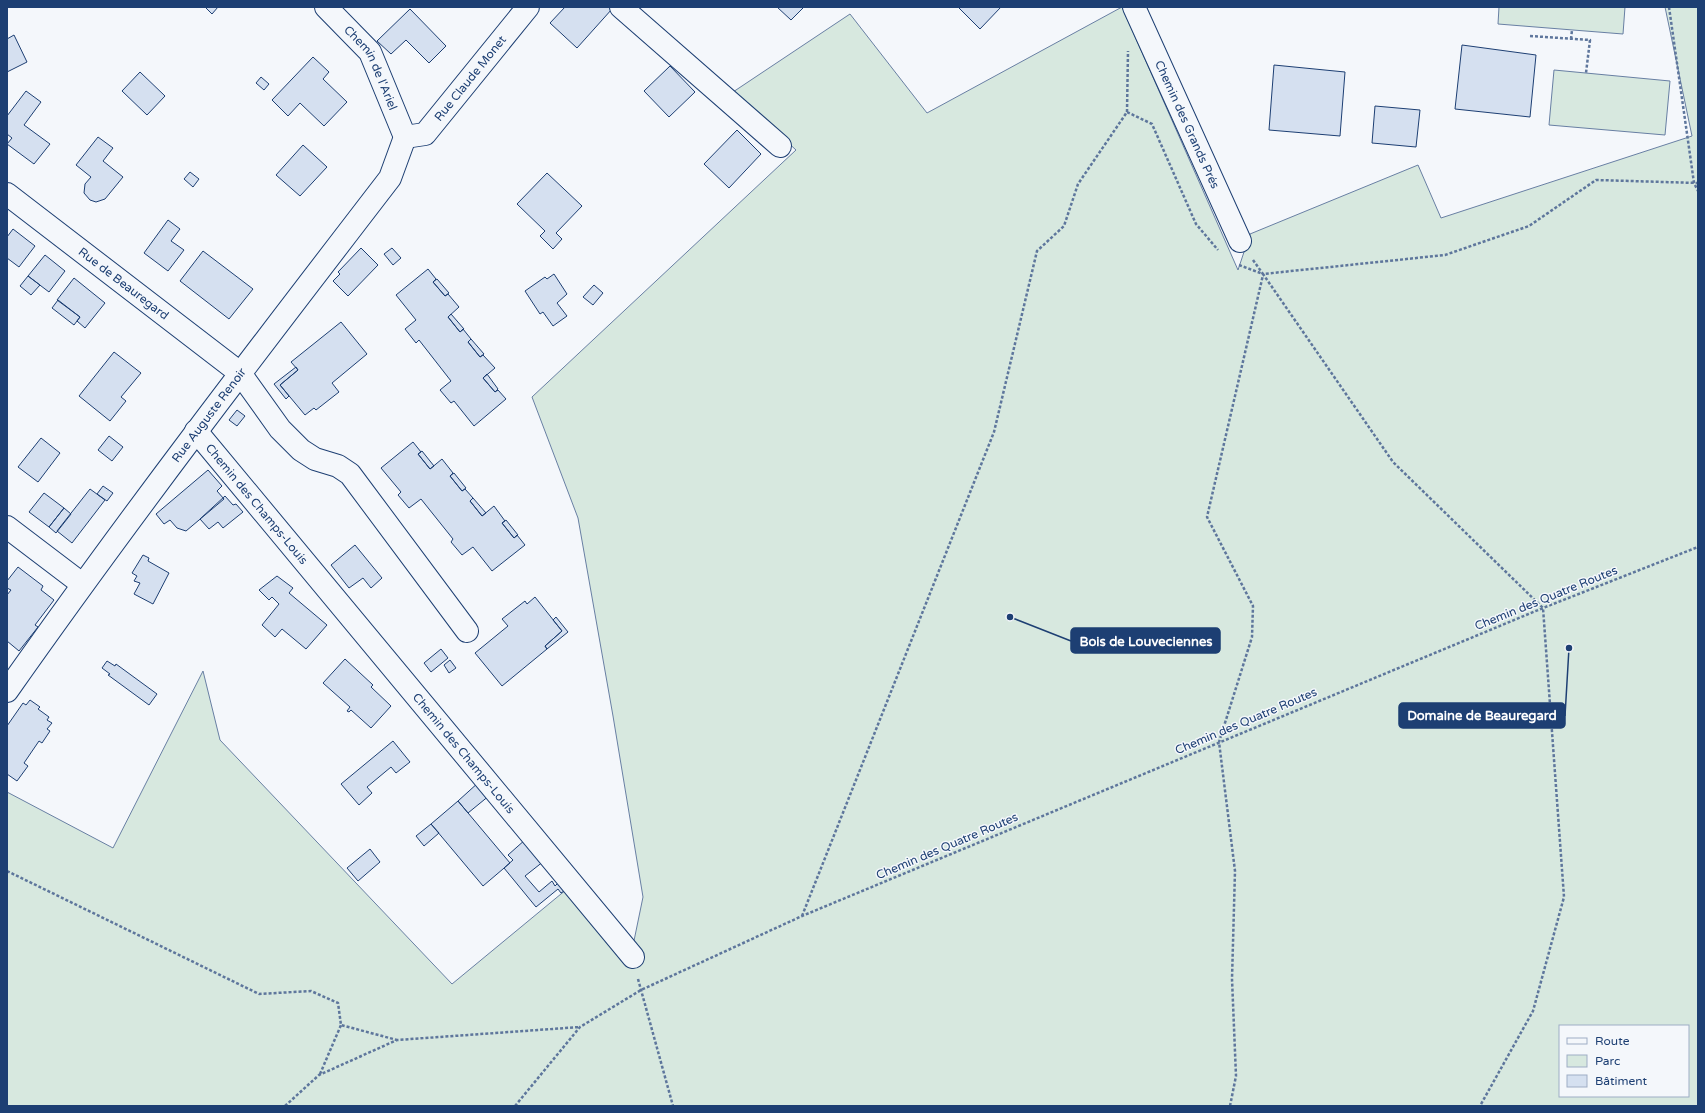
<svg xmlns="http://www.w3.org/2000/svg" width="1705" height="1113" viewBox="0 0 1705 1113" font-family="'Varela Round',sans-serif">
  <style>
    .green { fill: #d7e8df; stroke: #687fa3; fill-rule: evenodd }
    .building { fill: #d5e0f0; stroke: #1d3f73 }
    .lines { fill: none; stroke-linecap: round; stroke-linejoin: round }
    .minor-casing { stroke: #1d3f73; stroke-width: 24 }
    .path { stroke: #5e769c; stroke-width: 2.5; stroke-dasharray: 3 2; stroke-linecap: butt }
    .minor { stroke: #f4f7fb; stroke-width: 22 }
    .labels { text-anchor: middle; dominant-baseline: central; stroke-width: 3; stroke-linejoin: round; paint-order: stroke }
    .street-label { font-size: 12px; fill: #1d3f73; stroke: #f4f7fb }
    .leader { fill: none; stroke: #1d3f73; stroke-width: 1.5 }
    .callout-dot { fill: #1d3f73; stroke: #f4f7fb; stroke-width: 1.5 }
    .callout { fill: #1d3f73; stroke: #1d3f73; stroke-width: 1.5 }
    .callout-label { font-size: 13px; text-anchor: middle; font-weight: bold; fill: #fff }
  </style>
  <rect width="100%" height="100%" fill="#f4f7fb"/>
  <path class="green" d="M1122 7 1238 270 1250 234 1418 165 1441 218 1692 136 1665 7H1698V1106H7V792L113 848 203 671 220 740 452 984 567 889 629 965 643 897 613 716 578 518 532 397 796 150 733 92 850 14 927 113ZM1560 1026H1688V1096H1560Z
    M1499 7H1625L1623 34 1498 24Z
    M1554 70 1670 81 1665 135 1549 125Z"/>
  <path class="building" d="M205 7H218L212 14Z
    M565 7H609L612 9 577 48 550 23Z
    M777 7H804L791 20Z
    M958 7H1001L980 29Z
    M410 9 446 46 429 63 406 40 391 54 377 41Z
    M14 35 27 62 7 72V39Z
    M1462 45 1536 55 1530 117 1455 109Z
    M313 57 329 72 323 79 347 102 324 126 300 103 288 116 272 100Z
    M1274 65 1345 72 1340 136 1269 130Z
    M670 66 695 92 669 117 644 91Z
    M140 72 165 96 147 115 122 91Z
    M261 77 269 84 264 90 256 83Z
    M26 91 41 102 24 125 50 144 34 164 7 144 12 138 7 134V116Z
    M1375 106 1420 110 1416 147 1372 143Z
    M737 130 761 154 729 188 704 164Z
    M98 137 113 148 103 161 123 177 105 199 96 202 90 200 84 193 85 184 91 177 76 165Z
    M303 145 327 167 300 196 276 175Z
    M190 172 199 179 193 187 184 179Z
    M547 173 582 206 556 233 562 239 553 249 540 236 545 231 517 204Z
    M168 220 180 229 171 241 184 250 168 271 144 253Z
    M13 229 35 246 19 267 7 258V237Z
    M361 248 378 265 348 296 333 281 340 274 338 272Z
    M392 248 401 258 393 265 384 254Z
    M203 251 253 289 229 319 180 281Z
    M45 255 65 271 49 292 28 276Z
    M428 269 436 279 433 282 445 296 448 294 459 307 448 317 460 332 463 329 471 339 468 342 480 357 483 355 495 368 483 378 495 392 498 390 506 399 474 426 454 401 451 403 440 390 451 381 419 340 416 343 405 329 416 320 396 295Z
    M554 274 567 294 557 303 567 316 553 326 543 312 540 314 525 291 545 277 547 279Z
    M28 276 40 285 31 295 20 286Z
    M74 278 105 303 85 328 77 321 80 317 57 300Z
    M437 279 449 293 445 296 433 282Z
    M594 285 603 293 593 305 583 297Z
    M58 300 80 317 74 325 52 308Z
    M451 314 464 329 460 332 448 317Z
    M341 322 367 354 332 383 339 392 316 410 314 408 305 415 280 385 298 370 291 362Z
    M471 339 484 354 480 357 468 342Z
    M114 352 141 373 121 397 126 401 110 421 79 396Z
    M296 367 298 370 280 385 289 396 286 399 274 384Z
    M487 374 498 389 495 392 483 378Z
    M237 410 245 416 237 426 229 420Z
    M109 436 123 447 112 461 98 450Z
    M41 438 60 453 38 482 18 467Z
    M413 442 421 452 418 454 430 469 442 459 453 473 450 476 462 491 465 489 473 498 470 501 482 516 494 506 505 521 502 523 514 538 517 535 525 545 492 571 473 547 462 555 451 542 453 539 421 499 409 508 398 495 401 492 381 468Z
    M422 451 434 466 430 469 418 454Z
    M208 470 222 486 217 491 224 499 186 531 177 528 170 520 164 524 156 514Z
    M454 473 466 488 462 491 450 476Z
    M103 486 113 493 107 501 97 494Z
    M90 489 105 500 72 543 57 531Z
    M44 493 64 508 49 527 29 512Z
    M225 496 233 505 236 504 243 512 223 528 218 522 209 529 200 519Z
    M473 498 486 513 482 516 470 501Z
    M64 508 71 514 56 533 49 527Z
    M506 520 518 535 514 538 502 523Z
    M355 545 382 578 371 588 363 578 349 588 331 565Z
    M143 555 149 558 148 561 169 573 153 604 134 594 140 583 134 581 137 576 132 573Z
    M18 567 43 586 41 590 54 600 35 625 38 627 19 651 7 641V595L11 590 7 588V581Z
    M277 576 293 588 289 593 327 625 306 649 282 629 275 637 262 625 279 604 272 597 269 600 259 590Z
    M535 597 562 631 545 646 547 649 502 686 475 653 508 626 502 619 525 601 527 604Z
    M556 617 568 632 547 649 545 646 562 631 553 620Z
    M441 649 448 658 431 672 424 663Z
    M345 659 373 685 371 687 391 706 371 728 351 710 349 712 347 711 350 707 323 683Z
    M450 660 456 668 449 673 444 665Z
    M107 661 115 666 116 664 157 694 149 705 108 675 110 674 102 668Z
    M30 700 40 707 38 709 49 717 47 720 52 723 47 729 50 731 42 743 39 741 24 763 28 766 17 781 7 774V726L23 703 26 705Z
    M393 741 410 762 396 773 391 767 367 787 372 793 359 805 341 784Z
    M479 782 490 795 468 813 458 801Z
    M458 801 510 863 483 886 431 824Z
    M431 824 439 833 424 846 416 836Z
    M526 839 544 861 525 876 539 892 552 881 555 886 560 881 567 889 561 893 558 889 536 907 504 868 513 860 508 855Z
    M370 849 380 862 358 881 347 868Z"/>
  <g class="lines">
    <defs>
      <g id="minor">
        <path id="s1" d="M326 7 370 52 405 137"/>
        <path d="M621 7 780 146"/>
        <path id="s2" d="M1134 7 1240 241"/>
        <path id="s3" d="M405 137 425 134 528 7"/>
        <path id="s4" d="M7 194 240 373 280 429 301 450 315 459 338 466 350 474 467 631"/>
        <path id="s5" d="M196 431 633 957"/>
        <path d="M7 527 82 584"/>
        <path id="s6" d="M7 691C130 516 260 347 390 178L405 137"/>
      </g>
    </defs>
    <use href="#minor" class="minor-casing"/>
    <path class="path" d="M1669 7 1694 183 1698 191
      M1530 36 1590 40 1586 73
      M1571 39 1572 30
      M1127 112 1128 51
      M1253 260 1263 274 1445 255 1529 226 1596 180 1698 183
      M1239 265 1263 274 1393 462 1543 608 1564 897 1533 1011 1480 1106
      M7 871 259 994 311 991 338 1003 341 1025 397 1040
      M802 916 994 432 1037 251 1064 226 1078 184 1127 112 1152 124 1196 224 1218 250
      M638 979 673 1106
      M320 1074 341 1025
      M285 1106 319 1075 397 1040 580 1027
      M515 1106 580 1027 641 990 802 916 1543 608 1698 547
      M1230 1106 1236 1076 1232 979 1235 871 1219 742 1252 637 1253 606 1207 517 1263 275"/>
    <use href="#minor" class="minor"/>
  </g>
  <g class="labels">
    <g class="street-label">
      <text stroke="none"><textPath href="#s1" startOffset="77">Chemin de l'Ariel</textPath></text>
      <text stroke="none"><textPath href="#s3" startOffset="92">Rue Claude Monet</textPath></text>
      <text stroke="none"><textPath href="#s2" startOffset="129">Chemin des Grands Prés</textPath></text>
      <text stroke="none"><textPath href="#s4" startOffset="147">Rue de Beauregard</textPath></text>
      <text stroke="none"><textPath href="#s6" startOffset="342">Rue Auguste Renoir</textPath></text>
      <text stroke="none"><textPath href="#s5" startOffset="95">Chemin des Champs-Louis</textPath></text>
      <text transform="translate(1546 598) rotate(-22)">Chemin des Quatre Routes</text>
      <text transform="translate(1246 721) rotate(-23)">Chemin des Quatre Routes</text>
      <text stroke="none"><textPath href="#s5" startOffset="419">Chemin des Champs-Louis</textPath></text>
      <text transform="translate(947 846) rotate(-23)">Chemin des Quatre Routes</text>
    </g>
  </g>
  <path class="leader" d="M1010 617L1071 641M1569 648L1565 716"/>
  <g class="callout-dot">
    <circle cx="1010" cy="617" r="4"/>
    <circle cx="1569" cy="648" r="4"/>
  </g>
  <g class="callout">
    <rect x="1071" y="628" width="149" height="25" rx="4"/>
    <rect x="1399" y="703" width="166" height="25" rx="4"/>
  </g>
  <g class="callout-label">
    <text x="1146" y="646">Bois de Louveciennes</text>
    <text x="1482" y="720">Domaine de Beauregard</text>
  </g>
  <rect width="1705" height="1113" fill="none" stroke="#1d3f73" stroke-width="16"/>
  <rect x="1559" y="1025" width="130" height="72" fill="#f4f7fb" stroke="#9eadc5"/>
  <rect x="1567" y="1038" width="20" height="6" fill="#f4f7fb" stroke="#9eadc5"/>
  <text x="1595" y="1045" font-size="12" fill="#1d3f73">Route</text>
  <rect x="1567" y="1055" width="20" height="12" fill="#d7e8df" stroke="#9eadc5"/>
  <text x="1595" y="1065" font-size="12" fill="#1d3f73">Parc</text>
  <rect x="1567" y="1075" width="20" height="12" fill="#d5e0f0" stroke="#9eadc5"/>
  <text x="1595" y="1085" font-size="12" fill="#1d3f73">Bâtiment</text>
</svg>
